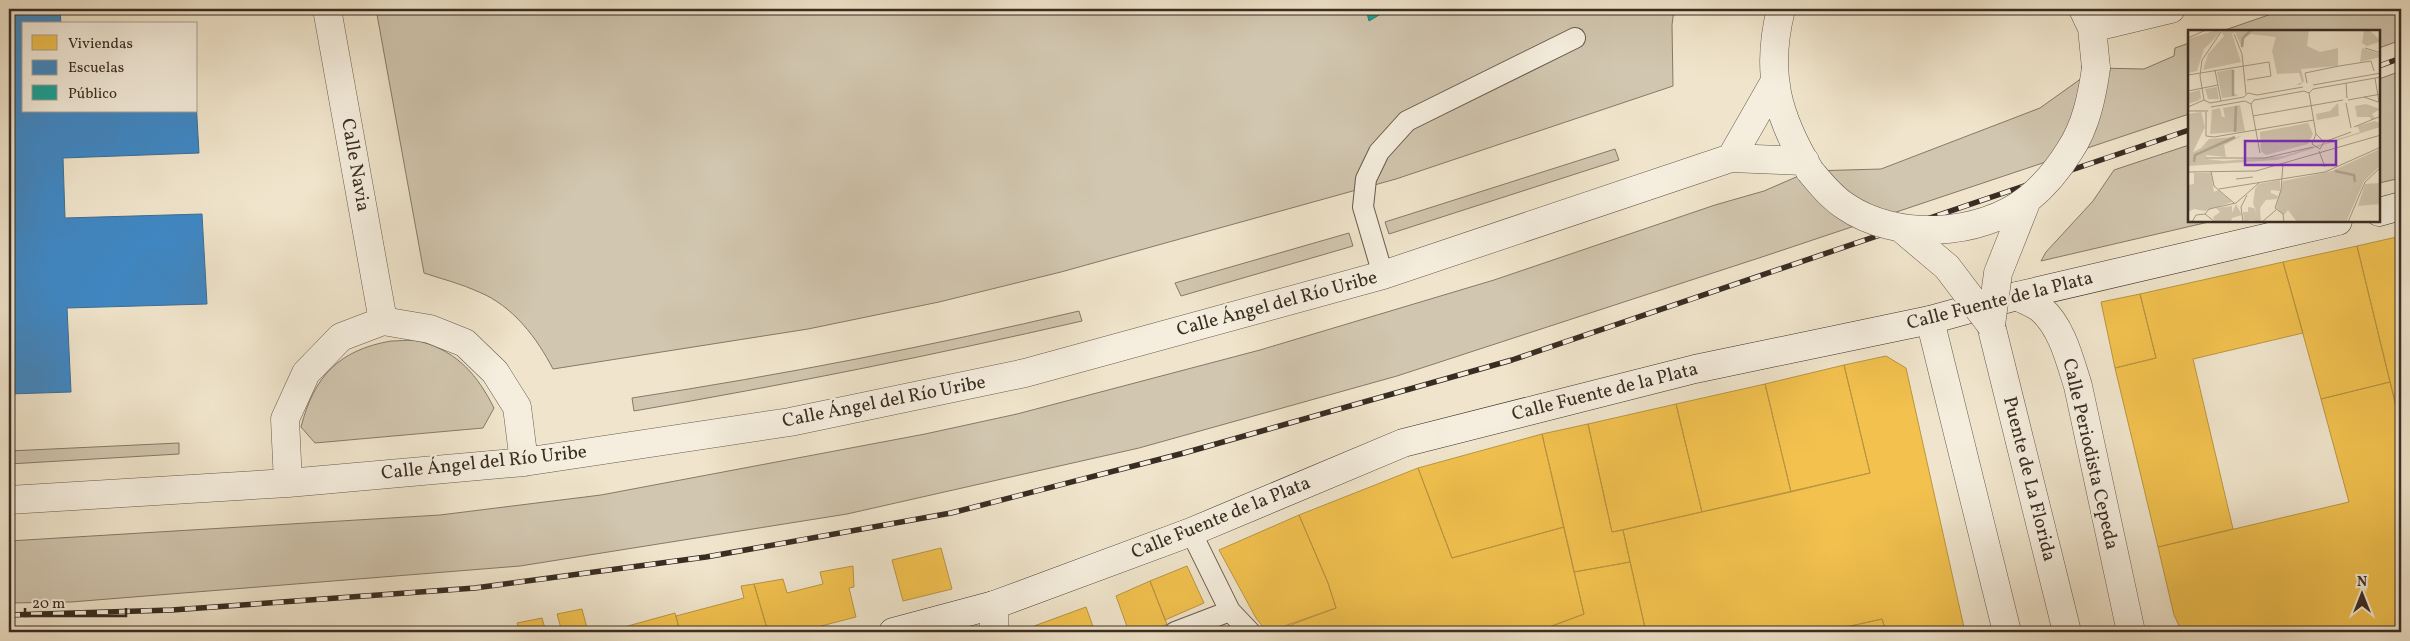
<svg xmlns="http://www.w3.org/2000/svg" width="2410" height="641" viewBox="0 0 2410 641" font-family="Vollkorn,serif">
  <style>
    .green { fill: #d1c6af; stroke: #857a69 }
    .homes { fill: #f2c14e; stroke: #ba9541 }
    .schools { fill: #3f88c5; stroke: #3d6d94 }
    .public { fill: #17a398; stroke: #218075 }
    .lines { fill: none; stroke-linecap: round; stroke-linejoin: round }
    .lane-casing { stroke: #675b4d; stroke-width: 22 }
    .street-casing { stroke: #675b4d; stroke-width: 29 }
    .secondary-casing { stroke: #392d23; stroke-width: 29 }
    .lane { stroke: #f5eede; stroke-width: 20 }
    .street { stroke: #f5eede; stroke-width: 28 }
    .secondary { stroke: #f5eede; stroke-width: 28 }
    .rail-casing { stroke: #392d23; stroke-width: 5.5 }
    .rail { stroke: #f5eede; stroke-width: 4; stroke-dasharray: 11; stroke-linecap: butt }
    .street-bridge-casing { stroke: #675b4d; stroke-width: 29; stroke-linecap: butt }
    .street-bridge { stroke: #f5eede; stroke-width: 28 }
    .labels { text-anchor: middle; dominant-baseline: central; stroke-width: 5; stroke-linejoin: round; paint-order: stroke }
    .street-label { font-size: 19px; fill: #392d23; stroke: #f5eede }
    .inset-river { fill: none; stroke: #b2a693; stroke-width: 2.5 }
    .inset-road { fill: none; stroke: #a79b88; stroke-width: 1 }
    .view { fill: #7b2cbf; fill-opacity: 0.15; stroke: #7b2cbf; stroke-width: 2.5 }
    .inset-edge { fill: none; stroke: #392d23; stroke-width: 2.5 }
  </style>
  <rect width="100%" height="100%" fill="#f0e5cc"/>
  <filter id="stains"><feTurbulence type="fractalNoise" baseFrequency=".004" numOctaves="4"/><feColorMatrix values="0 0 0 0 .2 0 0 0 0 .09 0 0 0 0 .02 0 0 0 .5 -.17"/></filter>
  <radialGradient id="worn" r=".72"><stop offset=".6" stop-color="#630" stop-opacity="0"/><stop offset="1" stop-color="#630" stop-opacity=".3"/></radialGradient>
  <path class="green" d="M376 9H1674L1672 25 1673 86 1396 179 1061 272 939 302 808 329 553 369C537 338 513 306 479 292 462 284 442 279 424 273Z
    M2286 9H2401V40L2379 48V31H2222Z
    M2189 43V114L1765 256 1397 376 1139 448 847 514 520 566 71 602 9 603V541L440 515 601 495 925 434 1017 414 1260 350 1494 280 1715 205 1764 191 1810 171 1881 169 2040 108 2096 68 2144 69 2174 56 2175 48Z
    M2401 71V178L2379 183V79Z
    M2189 145V221H2213L2041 261 2046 252 2093 201 2114 170Z
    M1615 149 1619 160 1389 234 1385 222Z
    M1349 233 1353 246 1181 296 1175 283Z
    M1079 311 1082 321C934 355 785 385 634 411L632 398C782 375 931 346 1079 311Z
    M391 341C400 341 413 339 422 342 458 352 478 376 494 408L483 428 315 443 301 427C314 376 339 350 391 341Z
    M179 443V454L9 464V451Z"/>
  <path class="homes" d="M2401 236V423H2400L2357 246Z
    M2357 246 2390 382 2321 399 2283 262Z
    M2283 262 2303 333 2193 359 2233 529 2158 547 2115 368 2156 358 2140 294Z
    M2140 294 2156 358 2115 368 2101 302Z
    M1886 356 1906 368 1965 632H1886L1882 619 1824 632H1646L1623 530 1870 473 1844 365Z
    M1844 365 1870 473 1791 492 1765 384Z
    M2390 382 2401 423V632H2182L2174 615 2158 547 2349 502 2321 399Z
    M1765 384 1791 492 1702 512 1676 404Z
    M1676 404 1702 512 1612 532 1588 424Z
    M1588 424 1612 532 1623 530 1630 562 1574 572 1542 434Z
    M1542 434 1564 527 1452 558 1418 468Z
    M1418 468 1452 558 1564 527 1584 614 1536 632H1272L1336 608 1328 583 1299 515Z
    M1299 515 1328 583 1336 608 1267 632 1256 618 1219 550Z
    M941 548 952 589 903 601 892 560Z
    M1630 562 1646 632H1536L1584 614 1574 572Z
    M853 566 854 587 849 588 856 617 798 632H768L754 584 783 579 787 593 823 584 820 572Z
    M1187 566 1204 603 1165 620 1150 581Z
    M1150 581 1167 624 1150 632H1129L1116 596Z
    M754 584 768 632H680L676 616 744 598 741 586Z
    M1086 607 1095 632H1031L1034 626Z
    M582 609 588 632H562L557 614Z
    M675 613 680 632H606Z
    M542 618 546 632H520L517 623Z
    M1882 619 1886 632H1824Z"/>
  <path class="schools" d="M9 9H89L60 10 61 24H24V111H196V100L199 153 63 158 65 218 202 214 207 304 67 308 71 392 9 394Z"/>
  <path class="public" d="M1366 9H1389L1369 21Z"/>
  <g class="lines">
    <defs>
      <path id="lane" d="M1383 275 1363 207 1366 179 1379 152 1407 121 1575 38
        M1191 532 1230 611 1250 632
        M1175 632 1230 611"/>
      <path id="street" d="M327 9 383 321
        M1781 9C1765 73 1777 116 1810 171
        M2083 9 2092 28 2096 68
        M2092 28 2171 9
        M1731 158 1775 81
        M2017 296C2024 300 2035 304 2041 309 2062 327 2070 361 2078 386L2131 632
        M1930 320 2007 632
        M1991 325 2067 632
        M288 483 285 419 306 373 341 337 383 321 430 329 465 343 495 372 517 407 524 462
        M9 500 288 483 524 462 790 422 1025 373 1383 275 1731 158 1805 161
        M994 605V632"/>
      <path id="secondary" d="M2379 212 2401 206
        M893 632 994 605 1191 532 1403 443 1695 369 1930 320 2017 296 2338 221"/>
    </defs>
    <use href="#lane" class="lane-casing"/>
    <use href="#street" class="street-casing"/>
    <use href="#secondary" class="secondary-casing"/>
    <use href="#lane" class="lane"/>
    <use href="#street" class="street"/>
    <use href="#secondary" class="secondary"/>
    <defs>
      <path id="rail" d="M2379 66 2401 58
        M9 615 172 610 475 588 706 557 951 513 1184 453 1512 360 2189 130"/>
    </defs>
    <use href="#rail" class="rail-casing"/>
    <use href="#rail" class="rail"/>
    <defs>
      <path id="street-bridge" d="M1810 171C1821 184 1831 197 1845 206 1896 241 1979 237 2028 199 2044 186 2059 168 2070 150 2086 126 2092 96 2096 68
        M1902 229 1947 267 1991 325
        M1991 325 1998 273 2027 200"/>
    </defs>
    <use href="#street-bridge" class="street-bridge-casing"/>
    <use href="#street-bridge" class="street-bridge"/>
  </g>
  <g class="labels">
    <g class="street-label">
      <text transform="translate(355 165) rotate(80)">Calle Navia</text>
      <text transform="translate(2000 301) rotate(-14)">Calle Fuente de la Plata</text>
      <text transform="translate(1277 304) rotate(-15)">Calle Ángel del Río Uribe</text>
      <text transform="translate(1605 392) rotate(-14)">Calle Fuente de la Plata</text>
      <text transform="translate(884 402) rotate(-11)">Calle Ángel del Río Uribe</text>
      <text transform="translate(2090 454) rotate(77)">Calle Periodista Cepeda</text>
      <text transform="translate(484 463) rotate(-6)">Calle Ángel del Río Uribe</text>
      <text transform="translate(2029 479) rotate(76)">Puente de La Florida</text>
      <text transform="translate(1221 518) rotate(-22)">Calle Fuente de la Plata</text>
    </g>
  </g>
  <g transform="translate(2188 30)">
    <rect width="192" height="192" fill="#f0e5cc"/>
    <path d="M29 0 33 2 16 19 9 41 0 43V9ZM32 0H121L119 16 132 22 150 18V36L113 39 116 51 112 55H108L114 52 111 43 89 44 84 21 88 7 63 4 56 8 54 18 47 2 44 4 53 32 15 40 20 24 36 6ZM176 0H181L191 9V12L179 16 174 13ZM174 18 192 24V27L172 32ZM45 39 46 63 50 66 34 68 29 42ZM29 57 31 69H20L17 59ZM12 60 13 69 9 70H12L0 74V63ZM150 73 151 86 129 90 128 84 142 81ZM178 74 192 79 184 84 187 88 183 90 182 87H169L167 76ZM52 75 57 101 22 104 24 80 32 78 34 87H37L35 78ZM13 82 17 97 5 122 13 118 21 109 46 107 32 113 55 105 36 115 38 127 18 125 19 129 35 131 96 126 172 102 169 96 187 91 192 93V97L89 130 0 136V84ZM120 93 125 104 120 114 78 125 73 121 72 102ZM192 119V136L176 151 158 192H109L100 180 96 185 88 178 95 151 144 141ZM6 143H23L26 162 30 160 44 172 17 181 6 179 0 182V155L6 154ZM92 150V161L83 160V163L90 166 89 169 78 170 72 178 73 192 63 190 56 192 55 182H60V177L66 178 69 184 65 173 67 159 71 154ZM192 153V174L170 176 177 154ZM48 174 54 185 44 188 43 192H27L25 187 32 182 28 178 44 176V183Z" fill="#d1c6af"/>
    <path class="inset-river" d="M54 17 55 8 63 0M45 40V66M47 102 48 76M6 132 7 125 47 107M147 141 166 145 167 152"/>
    <path class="inset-road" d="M46 4 54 24 58 64M0 8 18 0M177 18 193 23M27 40 33 71M0 45 81 32 83 46 59 50M187 48 191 72M119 53 117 43 151 36 183 31 186 41M158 53 159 68M125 55 193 43M0 61 30 55M121 63 128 104 124 114 132 119 136 112 128 104M176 67 193 73M16 70 12 46 14 30 33 2M67 70 116 61 121 63 125 59 193 47M160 70 193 64M22 73 56 67 60 63 69 65 115 57M158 73 163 98M63 74 72 123M0 77 16 70 22 73M23 77 57 71 63 74 67 69M0 81H20M18 82V106L26 107 126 90M65 86 155 70M166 97 193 86M136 112 163 102M131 121 137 137M18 128H77L125 117M95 134 93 160 87 178 95 184 96 192M23 141 26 156 46 173M0 142 68 141 193 105M48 149 65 147M31 159 137 142 193 117M4 192 8 185 17 184M27 192 17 184 21 179 48 173 71 153M55 192 53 177 59 165M74 192 88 180M160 192 177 152 193 137"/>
    <path class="view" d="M57 111H148V135H57Z"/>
    <rect width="192" height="192" class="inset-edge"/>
  </g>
  <rect width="2410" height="641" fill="none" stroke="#f0e5cc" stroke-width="30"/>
  <rect x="10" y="10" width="2390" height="621" fill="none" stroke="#392d23" stroke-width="2.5"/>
  <rect x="15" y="15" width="2380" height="611" fill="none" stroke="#392d23"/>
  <rect x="22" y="22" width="175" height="90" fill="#f5eede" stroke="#aaa193"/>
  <rect x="32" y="35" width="25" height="15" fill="#f2c14e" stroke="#aaa193"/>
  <text x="68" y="48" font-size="15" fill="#392d23">Viviendas</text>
  <rect x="32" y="60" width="25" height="15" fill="#3f88c5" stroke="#aaa193"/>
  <text x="68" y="72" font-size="15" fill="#392d23">Escuelas</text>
  <rect x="32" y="85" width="25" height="15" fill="#17a398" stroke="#aaa193"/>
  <text x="68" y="98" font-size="15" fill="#392d23">Público</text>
  <g transform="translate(2362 594)" stroke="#f5eede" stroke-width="4" paint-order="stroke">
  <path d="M0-4L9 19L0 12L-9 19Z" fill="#392d23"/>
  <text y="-8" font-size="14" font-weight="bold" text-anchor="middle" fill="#392d23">N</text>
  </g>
  <path d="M25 608v8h101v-8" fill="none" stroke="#392d23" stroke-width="2.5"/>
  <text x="32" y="608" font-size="15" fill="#392d23" stroke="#f5eede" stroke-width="4" paint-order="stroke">20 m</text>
  <rect width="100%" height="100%" filter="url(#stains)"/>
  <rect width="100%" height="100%" fill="url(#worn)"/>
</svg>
